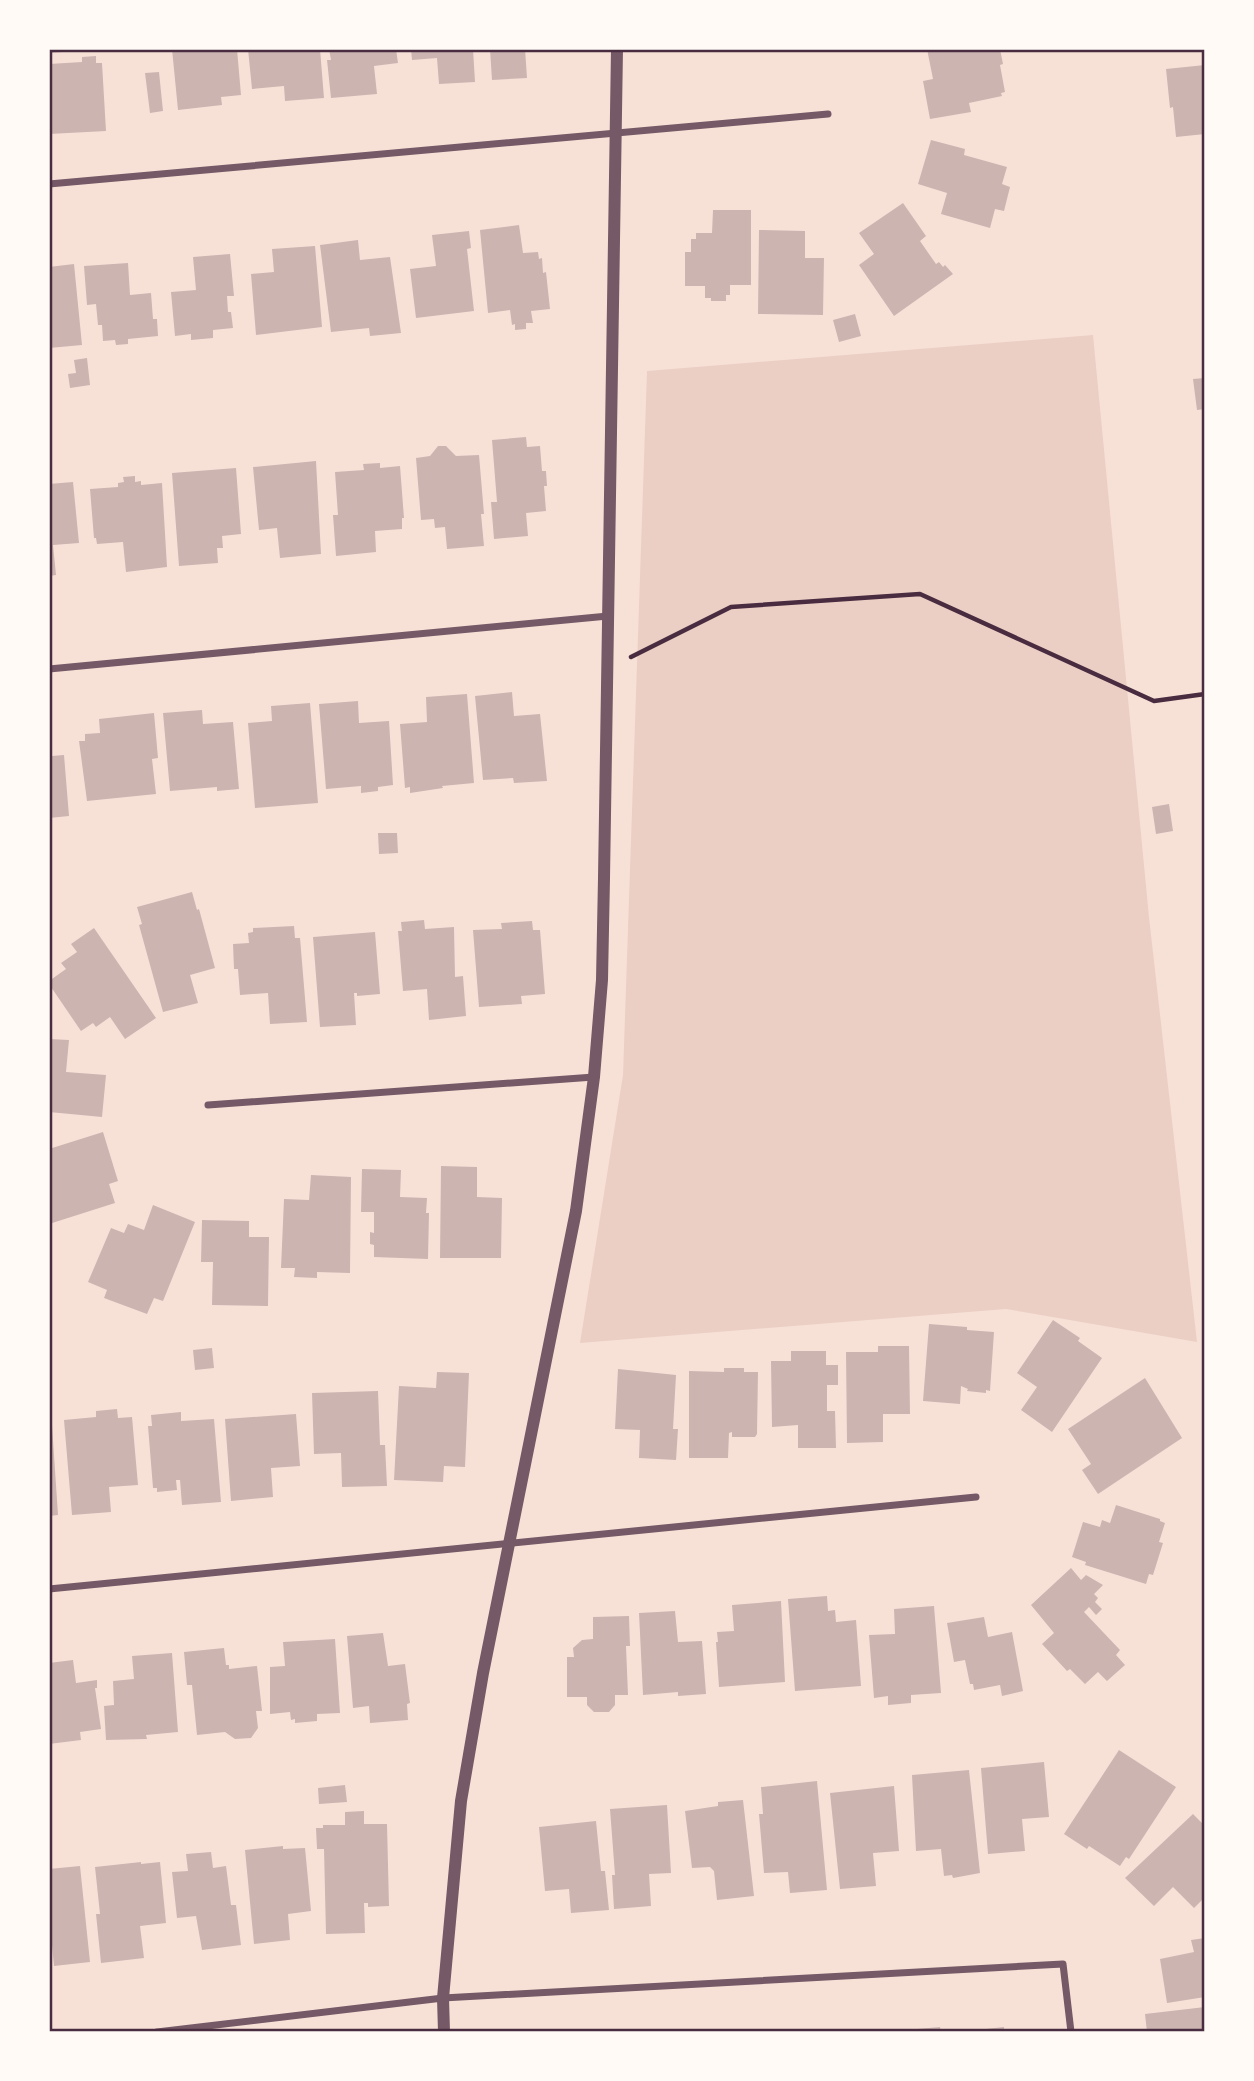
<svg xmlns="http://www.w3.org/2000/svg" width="1254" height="2081" viewBox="0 0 1254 2081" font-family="Spectral,serif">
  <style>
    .green { fill: #ebcfc5 }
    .building { fill: #ccb4b1 }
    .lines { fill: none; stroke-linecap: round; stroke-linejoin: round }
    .path { stroke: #4a2c40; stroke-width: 4.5 }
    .minor { stroke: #755966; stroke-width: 7 }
    .tertiary { stroke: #755966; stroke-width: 12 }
    .neatline { fill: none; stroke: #4a2c40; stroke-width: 2.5 }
  </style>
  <rect width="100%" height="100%" fill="#f7e1d7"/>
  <path class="green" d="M1093 335 1149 917 1197 1342 1006 1309 580 1343 623 1075 647 371Z"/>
  <path class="building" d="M49 49H77V51L49 53Z
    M172 49H237L241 95 221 97 222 105 178 110Z
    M248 49H320L324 98 285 101 284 86 252 89Z
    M329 49H396L398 63 374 66 377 94 331 98 327 60H331Z
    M411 49H473L475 82 439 84 437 58 412 60Z
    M490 49H525L527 78 492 80Z
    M927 49H1000L1003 64 1000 65 1005 92 1001 93 1002 96 969 103 971 112 930 119 923 81 933 79Z
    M96 56V63H102L106 131 49 134V64L82 62V57Z
    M1205 65V134L1176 137 1173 107 1170 108 1166 69Z
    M159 72 163 111 150 113 145 73Z
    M931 140 965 149 964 155 1007 167 1002 184 1010 187 1004 211 995 209 990 228 941 214 947 193 918 184Z
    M903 203 926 236 920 241 936 264 939 262 943 267 945 265 953 274 894 316 859 265 874 254 859 233Z
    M713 210H751V285H730V295H726V301H711V298H705V286H685V252H691V239H696V233H712Z
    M519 225 523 253 538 252 539 259 542 258 543 273 546 272 550 309 531 311 533 323H526V329L515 330V324L512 325 510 310 488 313 480 230Z
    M759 230 805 231V258H824L823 315 758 314Z
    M469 231 471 248 467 249 474 311 416 318 410 269 436 266 432 235Z
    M358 240 360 260 390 257 401 333 370 336 369 328 331 332 320 245Z
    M315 246 322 327 256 335 251 274 274 272 272 249Z
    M230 254 234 296H227L228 312H231L233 328 213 330V338L191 340V334L175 336 171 292 196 290 193 257Z
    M128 263 130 295 151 293 153 319H157L158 336 128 339V344L116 345 115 340 103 341 102 325H98L96 304 87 305 84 266Z
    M74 264 82 345 49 348V267Z
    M855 314 861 336 839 342 833 320Z
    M87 358 90 385 70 388 68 374 76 373 74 360Z
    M1205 378V409L1197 410 1193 379Z
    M526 437 527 447 540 446 542 471H546L547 486H544L546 511 526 513 528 536 494 539 491 502H497L492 440Z
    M438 446H446L456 456 479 455 484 514H481L484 546 447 549 445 527 435 528 434 519 421 520 416 458 430 456Z
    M316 461 321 554 280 558 277 528 259 530 253 467Z
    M380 463V468L400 466 404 518H402V529L375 531 376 552 336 556 333 515H338L335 472 364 470 363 464Z
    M236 468 241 534 222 536 223 548H217L218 563 179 566 172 473Z
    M135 476V482L141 481V485L162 483 167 567 126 572 123 542 97 544 96 538H94L90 489 118 487V483L124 482 123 477Z
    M73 482 79 543 53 545 56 575 49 576V484Z
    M512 692 514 716 540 714 547 781 514 783 513 778 483 780 475 696Z
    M467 694 474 783 442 786 443 788 410 793V787L405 788 400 724 427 722 426 697Z
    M358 701 359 723 389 721 393 785 378 787V791L361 793V786L326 789 319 704Z
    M310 703 318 803 255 808 248 723 272 721 271 706Z
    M202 710 203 724 233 722 239 789 217 791V787L170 791 163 713Z
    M154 713 158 758 152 759 156 794 87 801 79 741H85V734L100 733 99 719Z
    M49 747H51L52 756 64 755 69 816 49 818Z
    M1169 804 1173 831 1156 834 1152 807Z
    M378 833H397L398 853 379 854Z
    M192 892 197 910 199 909 215 968 190 975 198 1003 163 1012 139 925 142 924 137 907Z
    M424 920 425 929 454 927 455 977 463 976 466 1016 429 1020 427 989 403 991 398 931H402L401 922Z
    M532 921 533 930H540L545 994 521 996 522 1004 479 1007 473 930 502 929 501 923Z
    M294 926 295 938H300L307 1022 270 1024 268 993 240 995 238 969H234L233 944 249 943 248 933 253 932V928Z
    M94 928 156 1018 125 1039 110 1017 96 1027 93 1023 81 1031 49 984V981L66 969 61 963 77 952 71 944Z
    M375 932 380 994 357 996V993H354L356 1025 320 1027 313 937Z
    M49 1039 69 1040 66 1072 106 1075 102 1117 49 1112Z
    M103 1132 118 1181 109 1184 115 1203 49 1224V1149Z
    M441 1166 477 1167V1197L502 1198 501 1258H440Z
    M362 1169 401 1170 400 1197 427 1198 426 1213H429L428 1259 374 1257V1245L370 1244V1232L374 1233V1212H361Z
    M311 1175 351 1177 350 1273 317 1272V1278L294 1277 295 1268H281L284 1199 309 1200Z
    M153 1205 195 1222 163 1301 154 1298 147 1314 104 1298 107 1290 88 1282 111 1228 124 1233 128 1224 144 1230Z
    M202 1220 249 1221V1237H269L268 1306 212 1305 213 1262H201Z
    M1053 1320 1080 1338 1078 1341 1102 1358 1052 1432 1021 1410 1037 1387 1017 1373Z
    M929 1324 967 1327V1330L994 1332 990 1391 986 1390V1393L967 1391 968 1389 961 1386 960 1404 923 1401Z
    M878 1346H909L910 1414H883V1442L847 1443 846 1352H878Z
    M212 1348 214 1368 195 1370 193 1350Z
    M791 1351H826V1365H838V1385H827V1411H835L836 1448H798V1425L772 1427 771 1361H791Z
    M724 1368H744V1372H758L757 1434 755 1437H732V1432L729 1433 728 1458H689V1371L724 1372Z
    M618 1369 676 1375 673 1429H678L676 1460 639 1458 640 1430 615 1429Z
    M437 1372 469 1373 465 1467 444 1466 443 1482 394 1480 399 1386 436 1388Z
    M1145 1378 1182 1438 1098 1494 1082 1470 1091 1464 1068 1429Z
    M378 1391 380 1445H385L387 1486 342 1487 341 1453 314 1454 312 1393Z
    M117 1409 118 1418 132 1417 138 1485 109 1487 111 1512 72 1515 64 1420 96 1417V1411Z
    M181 1412V1421L214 1419 221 1502 182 1505 180 1480H176L177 1490 157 1492V1488H153L148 1426H152L151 1415Z
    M296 1414 300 1466 271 1468 273 1497 231 1501 225 1419Z
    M49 1425H52L58 1515 49 1516Z
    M1116 1505 1160 1519V1521L1165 1523 1159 1542 1163 1543 1153 1575 1149 1574 1146 1584 1085 1565 1086 1562 1072 1557 1083 1522 1100 1527 1102 1520 1110 1523Z
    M1071 1568 1081 1580 1086 1575 1103 1585 1094 1594 1098 1598 1095 1602 1102 1609 1096 1615 1089 1607 1084 1612 1120 1650 1116 1655 1125 1665 1107 1681 1098 1672 1085 1684 1070 1669 1067 1671 1042 1644 1054 1633 1031 1605Z
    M827 1596 828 1611 835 1610 836 1622 856 1620 861 1686 795 1691 788 1599Z
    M781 1601 785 1682 719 1687 716 1642H718L717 1632 734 1631 732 1605Z
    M934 1606 941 1693 911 1695V1703L888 1705V1696L874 1698 869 1635 895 1634 894 1609Z
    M675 1611 678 1642 702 1641 706 1694 678 1696V1692L643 1695 639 1613Z
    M629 1616 630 1646H626L628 1695H615V1705L609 1712H594L587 1705V1697H567V1657H574L573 1648 582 1640 593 1639V1617Z
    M984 1617 988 1637 1012 1632 1023 1691 1002 1696 1000 1685 974 1690 973 1684H970L965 1660 954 1662 947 1623Z
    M383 1633 388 1666 405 1664 410 1703 407 1704 408 1720 370 1723 369 1706 353 1708 347 1636Z
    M335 1639 340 1713 317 1714V1721L295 1723V1719L291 1720 290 1712 270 1714V1667L285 1666 283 1642Z
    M224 1648 226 1665H229V1669L257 1666 262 1711H256L258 1728 251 1738 235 1739 225 1732 197 1735 192 1685H187L184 1652Z
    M172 1653 178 1732 146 1735 147 1739 106 1740 104 1706 114 1705 113 1681 134 1679 132 1656Z
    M73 1660 76 1683 97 1680V1688H95L101 1729 80 1732 81 1740 49 1744V1663Z
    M1119 1750 1176 1787 1129 1859 1126 1857 1120 1866 1089 1846 1087 1849 1064 1834Z
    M1044 1762 1049 1817 1022 1819 1025 1851 988 1854 981 1768Z
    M969 1770 980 1873 953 1878 952 1875 944 1876 941 1849 916 1851 912 1775Z
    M817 1781 827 1890 790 1893 788 1872 764 1873 759 1814H763L761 1787Z
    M345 1785 347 1802 319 1804 318 1788Z
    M894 1786 899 1851 873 1853 876 1886 840 1889 830 1793Z
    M743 1800 754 1896 717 1900 714 1871 710 1867 692 1868 685 1811 718 1806V1802Z
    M667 1805 671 1873 649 1874 651 1906 614 1909 612 1875H615L610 1809Z
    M364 1811V1824H387L389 1906 368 1907V1903H364L365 1933 326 1934 324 1849H317L316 1828H323V1825H345V1812Z
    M1193 1814 1205 1826V1897L1194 1908 1173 1887 1154 1906 1125 1878Z
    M596 1821 601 1871H605L609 1910 571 1913 569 1889 545 1891 539 1827Z
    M283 1846V1849L305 1848 311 1911 288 1914 290 1940 254 1944 245 1850Z
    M211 1852 213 1868 226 1866 231 1905H236L241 1945 202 1950 196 1916 177 1918 172 1872 188 1871 186 1854Z
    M141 1862V1864L160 1862 166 1923 140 1926 144 1958 101 1963 96 1914H100L95 1867Z
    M80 1866 90 1962 54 1966 51 1933 49 1934V1869Z
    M1205 1938V1997L1167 2003 1160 1959 1194 1952 1191 1940Z
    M1205 2007V2032H1147L1145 2014Z
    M940 2027 941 2032H906V2030Z
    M1004 2027V2032H976V2030Z"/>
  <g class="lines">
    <path class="path" d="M631 657 731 607 920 594 1154 701 1205 694"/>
    <path class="minor" d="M49 184 828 114
      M49 669 608 616
      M208 1105 594 1077
      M49 1589 976 1497
      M157 2032 443 1998 1063 1964 1071 2032"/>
    <path class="tertiary" d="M444 2032 443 1998 461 1801 483 1673 576 1211 594 1077 602 980 604 878 617 49"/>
  </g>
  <rect width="1254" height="2081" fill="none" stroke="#fffaf5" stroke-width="102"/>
  <rect x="51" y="51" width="1152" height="1979" class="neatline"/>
</svg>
